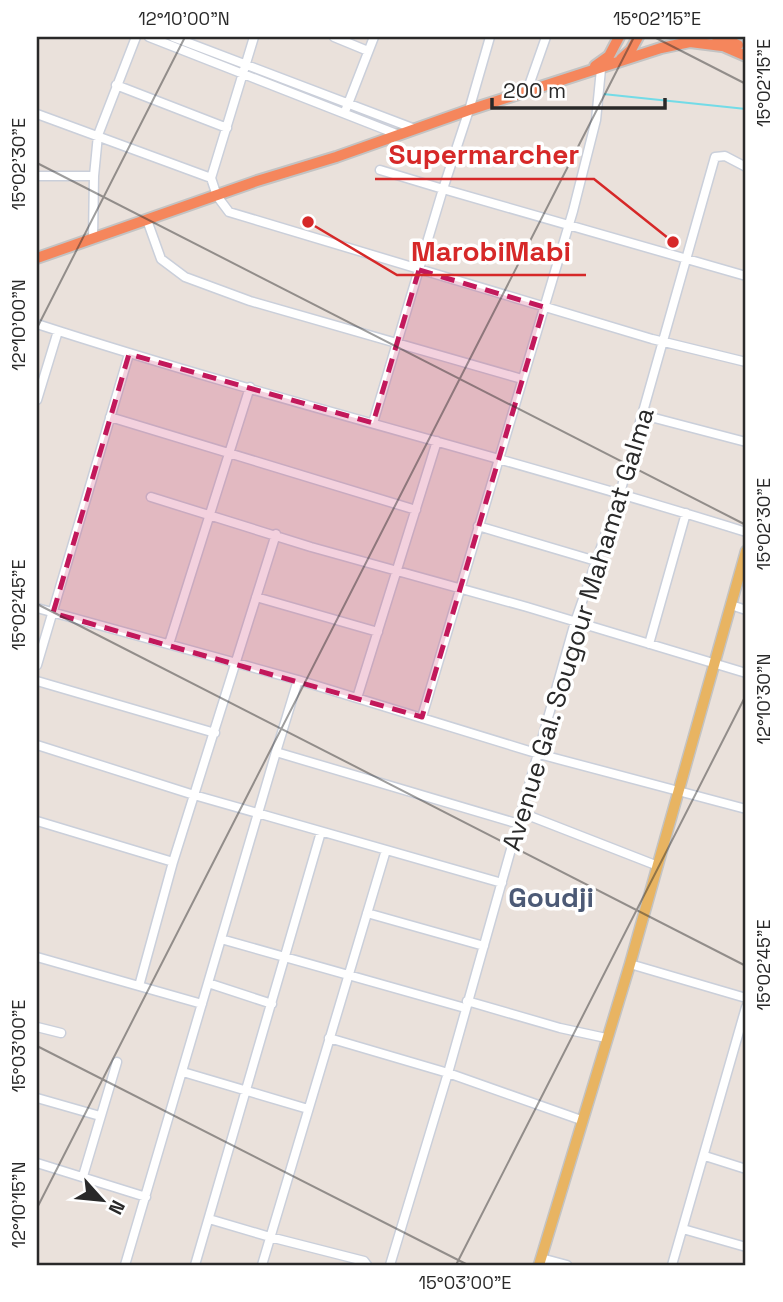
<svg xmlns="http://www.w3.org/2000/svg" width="783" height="1302" viewBox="0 0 783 1302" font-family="'Space Grotesk',sans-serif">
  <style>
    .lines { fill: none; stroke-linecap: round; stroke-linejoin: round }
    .stream { stroke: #73dbe7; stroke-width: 2 }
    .minor-casing { stroke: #cacfda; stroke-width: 11 }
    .major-casing { stroke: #c3c3c3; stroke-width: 13 }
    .highway-casing { stroke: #c3c3c3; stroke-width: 14 }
    .minor { stroke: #fff; stroke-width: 8 }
    .major { stroke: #e8b462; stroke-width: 10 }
    .highway { stroke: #f5865c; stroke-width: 10 }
    .marked { fill: #c2185b; fill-opacity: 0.2; stroke: #c2185b; stroke-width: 5; stroke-dasharray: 14 9; stroke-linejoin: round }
    .ticks { fill: none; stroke: #292929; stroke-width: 2; stroke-opacity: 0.45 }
    .labels { text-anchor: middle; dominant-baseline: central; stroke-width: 7; stroke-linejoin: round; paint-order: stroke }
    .street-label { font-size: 26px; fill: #292929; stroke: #fff }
    .neighbourhood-label { font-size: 28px; font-weight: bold; fill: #4c5a76; stroke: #fff }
    .leader { fill: none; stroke: #d62828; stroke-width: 2.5 }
    .callout-dot { fill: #d62828; stroke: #fff; stroke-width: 2.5 }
    .callout-label { font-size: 28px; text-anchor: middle; font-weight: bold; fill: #d62828; stroke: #fff; stroke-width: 7; stroke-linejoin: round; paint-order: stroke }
    .neatline { fill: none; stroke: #292929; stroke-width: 2.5 }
    .ticks-label { font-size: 18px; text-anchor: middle; fill: #292929 }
  </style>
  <rect width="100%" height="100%" fill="#eae1db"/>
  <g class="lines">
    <path class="stream" d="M603 94 746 109"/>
    <defs>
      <path id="minor" d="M149 37 399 135
        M173 37 415 129
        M254 37 211 178 217 196 229 212 652 339 746 362
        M334 37 368 51
        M490 37 469 110 443 189 746 276
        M116 85 227 128
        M527 91 546 37
        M346 109 374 37
        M37 114 211 178
        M37 176H94
        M147 220 161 259 185 277 250 301 522 379
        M93 239 94 176 98 135 136 37
        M37 324C271 400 511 458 746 532
        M37 400 58 331
        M643 415 746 442
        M110 417 416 510
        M373 423 443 189 380 170
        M151 497 311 547 527 607 746 673
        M478 526 596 561
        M256 597 378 632
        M731 605 746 610
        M37 608 298 680 539 754 746 809
        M169 644 250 387
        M649 644 686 513
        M37 665 129 354
        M298 680 276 752 519 824
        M37 681 215 733
        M357 698 437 441
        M422 717 573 211 596 120 601 69
        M37 745 194 795 502 883
        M522 813 658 866
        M37 821 173 862
        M367 913 484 946
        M221 939 465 1008
        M37 957 202 1004
        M630 964 746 998
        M208 983 272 1004
        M139 986 173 862 276 534
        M467 1001 560 1028 606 1038
        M37 1027 61 1033
        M329 1038 448 1073 581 1120
        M183 1072 308 1109
        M37 1098 100 1116
        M705 1156 746 1169
        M37 1163 146 1197
        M83 1176 117 1062
        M209 1219 270 1237 364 1261 367 1265
        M683 1229 746 1247
        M541 1258 567 1265
        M125 1265 276 752
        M195 1265 321 832
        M262 1265 386 850
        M390 1265 448 1073 575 622 620 493 715 157 725 156 746 167
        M672 1265 746 1007"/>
      <path id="major" d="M539 1265 630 964 746 551"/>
      <path id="highway" d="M720 37 738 45
        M716 43 746 56
        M621 59 631 50 638 37
        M595 66 609 56 619 37
        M37 258 257 181 336 157 469 110 661 48 690 42 722 46"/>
    </defs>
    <use href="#minor" class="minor-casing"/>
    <use href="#major" class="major-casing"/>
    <use href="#highway" class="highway-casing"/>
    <use href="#minor" class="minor"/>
    <use href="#major" class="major"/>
    <use href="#highway" class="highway"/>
  </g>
  <path class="marked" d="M419 270 544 307 422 717 53 613 129 354 373 423Z"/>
  <path class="ticks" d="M654 37 746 84M37 163 746 525M37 328 185 37M37 604 746 966M37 1046 468 1265M37 1208 634 37M456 1265 746 695"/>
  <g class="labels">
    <g class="street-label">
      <text transform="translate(578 629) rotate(-73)">Avenue Gal. Sougour Mahamat Galma</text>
    </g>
    <g class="neighbourhood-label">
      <text x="551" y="897">Goudji</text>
    </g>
  </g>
  <path class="leader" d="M673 242L594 179H375M308 222L397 275H586"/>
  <g class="callout-dot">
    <circle cx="673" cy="242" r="7"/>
    <circle cx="308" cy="222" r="7"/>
  </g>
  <g class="callout-label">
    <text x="484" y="164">Supermarcher</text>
    <text x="491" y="261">MarobiMabi</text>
  </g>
  <rect width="783" height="1302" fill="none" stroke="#ffffff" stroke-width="77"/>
  <g transform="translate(102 1200) rotate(117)" stroke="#ffffff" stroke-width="5" paint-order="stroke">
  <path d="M0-5L12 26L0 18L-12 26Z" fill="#292929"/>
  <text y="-10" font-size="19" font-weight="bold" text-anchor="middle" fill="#292929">N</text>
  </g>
  <path d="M492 98v10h173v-10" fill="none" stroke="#292929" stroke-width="3.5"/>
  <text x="503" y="98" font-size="21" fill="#292929" stroke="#ffffff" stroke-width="5" paint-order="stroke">200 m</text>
  <rect x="38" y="38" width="706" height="1226" class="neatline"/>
  <g class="ticks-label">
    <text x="184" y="25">12°10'00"N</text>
    <text x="657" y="25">15°02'15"E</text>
    <text transform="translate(764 83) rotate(-90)" y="6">15°02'15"E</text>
    <text transform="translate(19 164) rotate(-90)" y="6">15°02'30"E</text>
    <text transform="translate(19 325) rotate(-90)" y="6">12°10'00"N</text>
    <text transform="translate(764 524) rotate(-90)" y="6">15°02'30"E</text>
    <text transform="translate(19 605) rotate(-90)" y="6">15°02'45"E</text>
    <text transform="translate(764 699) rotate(-90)" y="6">12°10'30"N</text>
    <text transform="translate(764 965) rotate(-90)" y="6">15°02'45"E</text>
    <text transform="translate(19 1046) rotate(-90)" y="6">15°03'00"E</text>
    <text transform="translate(19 1205) rotate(-90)" y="6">12°10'15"N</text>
    <text x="465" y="1289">15°03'00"E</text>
  </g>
</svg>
